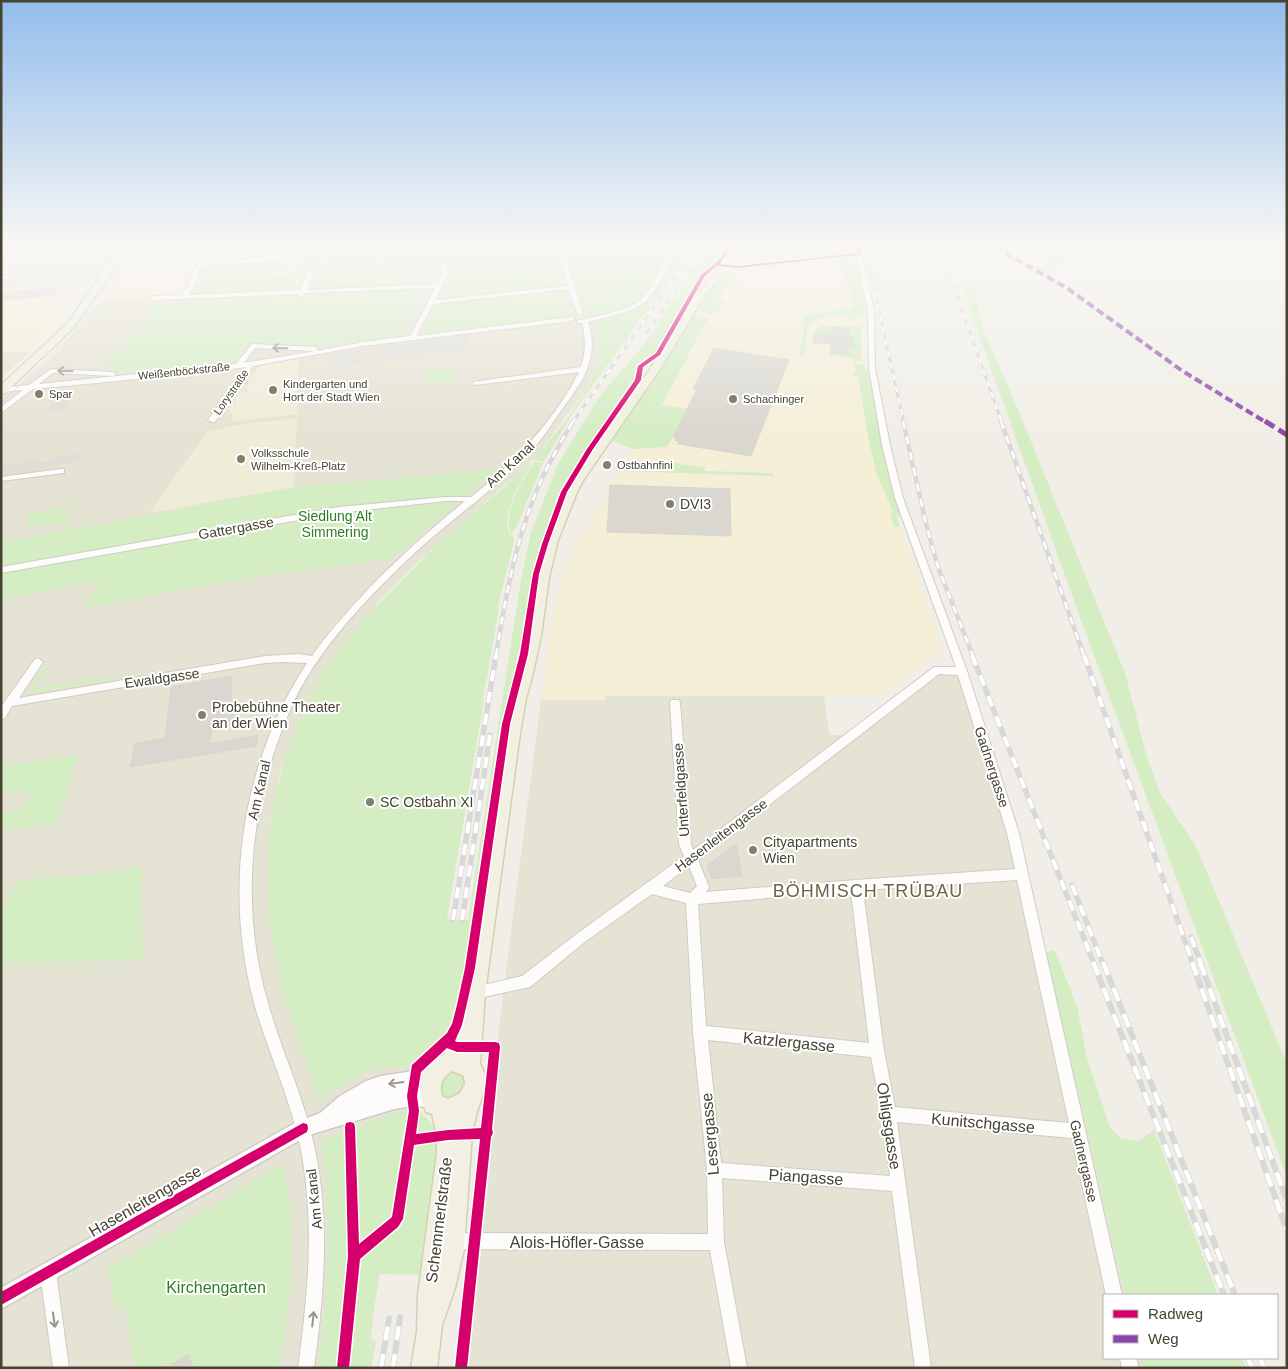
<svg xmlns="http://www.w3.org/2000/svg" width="1288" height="1369" viewBox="0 0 1288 1369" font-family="Helvetica,sans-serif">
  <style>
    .residential { fill: #e5e3d3 }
    .commercial { fill: #f5efd7 }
    .education { fill: #efedd7 }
    .green { fill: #d4edc3 }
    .parking { fill: #dfddd6 }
    .building { fill: #d9d7cf; stroke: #d8d6cc }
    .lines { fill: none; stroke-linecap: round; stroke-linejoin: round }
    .minor-casing { stroke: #ceccc4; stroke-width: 2 }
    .tertiary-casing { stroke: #ceccc4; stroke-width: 3 }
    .primary-casing { stroke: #d4d1b1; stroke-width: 3 }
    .minor { fill: #fdfcfb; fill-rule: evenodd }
    .tertiary { fill: #fdfcfb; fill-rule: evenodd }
    .primary { fill: #f1f0e2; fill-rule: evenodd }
    .tram { stroke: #d8d8d7; stroke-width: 1 }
    .rail-far3-casing { stroke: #d8d8d7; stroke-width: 3 }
    .rail-far2-casing { stroke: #d8d8d7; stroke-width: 4.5 }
    .rail-far1-casing { stroke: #d8d8d7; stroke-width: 5.5 }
    .rail-casing { stroke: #d8d8d7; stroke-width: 6 }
    .rail-far3 { stroke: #fff; stroke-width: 2; stroke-dasharray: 6; stroke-linecap: butt }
    .rail-far2 { stroke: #fff; stroke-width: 2.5; stroke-dasharray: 8; stroke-linecap: butt }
    .rail-far1 { stroke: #fff; stroke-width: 4; stroke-dasharray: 11; stroke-linecap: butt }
    .rail { stroke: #fff; stroke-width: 4.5; stroke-dasharray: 14; stroke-linecap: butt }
    .quiet-far1 { stroke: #8e44ad; stroke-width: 4; stroke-dasharray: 8 4; stroke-linecap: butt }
    .quiet { stroke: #8e44ad; stroke-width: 5; stroke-dasharray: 11 5; stroke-linecap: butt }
    .cycleway-casing { stroke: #fff; stroke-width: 3 }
    .cycleway { fill: #d6006c; fill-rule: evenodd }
    .oneway { stroke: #98968c }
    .poi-dot { fill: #827f71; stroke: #fff; stroke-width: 2 }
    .labels { text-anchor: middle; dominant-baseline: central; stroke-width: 4; stroke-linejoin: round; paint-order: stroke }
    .far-street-label { font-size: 11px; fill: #464332; stroke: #fff }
    .far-poi-label { font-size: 11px; fill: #464332; stroke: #fff; text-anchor: start }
    .street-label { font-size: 14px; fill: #464332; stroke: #fff }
    .poi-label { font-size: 14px; fill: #464332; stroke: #fff; text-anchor: start }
    .park-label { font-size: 14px; fill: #2e7d20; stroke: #fff }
    .near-street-label { font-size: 16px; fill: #464332; stroke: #fff }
    .near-park-label { font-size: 16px; fill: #2e7d20; stroke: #fff }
    .near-neighbourhood-label { font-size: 18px; letter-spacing: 1px; fill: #6a6448; stroke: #fff }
  </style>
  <rect width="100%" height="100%" fill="#f0eee6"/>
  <path class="residential" d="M1 245H56L52 259 119 252 101 279 1 290Z
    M389 245H670L647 247 601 299 581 303 586 311 601 314 604 319 597 326 600 348 598 367 586 389 536 457 418 562 380 601 344 644 319 680 306 705 280 771 271 820 268 852 269 904 278 969 303 1050 364 1074 388 1066 412 1068 416 1066 413 1143 354 1308H374L371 1339 376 1342 371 1368H1V398L43 366 65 345 102 300 179 295 193 271 195 264 291 254 300 251 308 252Z
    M17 350 30 352 1 378V353Z
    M937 670 962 671 1013 833 1034 935 1046 953 1125 1295H1104V1358H1139L1142 1368H461L504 987 541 700H605V696H824L829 735H852Z"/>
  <path class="commercial" d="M56 245H114L108 253 51 259Z
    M744 245H859L868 312 863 327V365L868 436 943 649 884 695 605 696V700H541L551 625 559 590 571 557 616 475 633 449 667 447 686 409 662 406Z
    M193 271 184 293 179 295 102 300 119 276Z
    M75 293 55 325 27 351 1 353V301Z"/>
  <path class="education" d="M309 264 308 274 266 278 267 270Z
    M299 359 297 414 231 422 233 415 229 409 241 392H247L248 382 259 366Z
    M297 418 294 487 149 513 207 432 237 425Z"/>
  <path class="green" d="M422 245H435L402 249V254L431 252 429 255 435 256 430 254 432 252 442 254 426 285 190 295 196 283 290 276 291 273 297 272 298 268 292 265 309 264 308 274H310L311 267H315L312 266V264L317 265 318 262H326V264L328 261 352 259 349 264 354 259 381 265 380 267 410 263 409 257 387 259V252H392V257L397 256 395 247Z
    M458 245H473L475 250 480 249 479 245 481 247 489 246V249H492L491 246 520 245 521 249 525 248 521 245 530 246 526 248 531 247 534 254 546 252 544 245H549L552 254 550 245H554L559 260 556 261 571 307 560 319 422 334 453 264H439L444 254 465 259 462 261 466 259 493 256 492 251 469 253 474 251 459 248 469 251 468 253 451 249Z
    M656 245 670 246C654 277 643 315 599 314 590 314 584 311 581 303L598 301 605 294 618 296 606 293 641 253 640 252 644 246Z
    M711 245H722L723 253 718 262 701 276 657 351 640 365 637 380 593 440 560 490 562 492 545 538 535 574 522 652 506 714 478 902 462 996 454 1027 444 1043 419 1065 412 1068 384 1067 364 1074 320 1097 317 1094C302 1047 283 999 274 950 257 851 274 744 332 661 355 626 385 598 414 568 441 540 471 515 501 490 511 481 521 469 532 462 521 482 500 513 510 535L513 536 514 541 498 606 499 608C494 633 491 658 486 683L484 689 483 706 447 919 468 920 521 580 531 533 558 464 600 396 644 344Z
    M1070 245H1095L1049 274 1031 266Z
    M640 248 598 297H585L568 253Z
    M672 256H681L671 278 641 319H637L636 321 639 322 574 411 544 462 533 460C552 439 593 389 599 361 602 348 596 333 598 324 605 316 617 316 627 313 654 303 661 280 672 256Z
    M850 257 856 260 866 313 858 314 856 320 849 319V317C835 316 818 315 807 325L810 328 806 332 805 356H799L804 332 803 318 807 315 852 308C850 288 848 278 836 261L825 262 827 266 823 267 819 261Z
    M729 271 735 272 740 284 726 286 719 298 724 301 716 314 698 312 706 295Z
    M960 282H969L974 289 985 334 1015 402 1125 673 1146 754 1160 793 1196 846 1287 1064V1177L1080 617Z
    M423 289 400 337 312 346 249 344 235 362 228 365 124 371 103 370 138 333 155 304 190 302 193 298 322 295 323 293Z
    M693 316 705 317 707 320 662 405 687 409 667 447 633 449 610 440 690 318Z
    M822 325C827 328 852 325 861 326V361L854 360V358L829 355 830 353 848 354V345L853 346 854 337H849V329L831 327V335L814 334V330Z
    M854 364 865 365 864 370H869L880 437 900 516 897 517 900 527H894L890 513 893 511 877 475 868 436 858 376 853 375V372H856Z
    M452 368 453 381 428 384 427 371Z
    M534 462 543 463 517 526 511 534C502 512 522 481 534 462Z
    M636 463 654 464V470L674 471V463L705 468V471L773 473V476L618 471 621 467 632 469Z
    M496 470 392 559 260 576 82 608 102 580 1 600V563L5 542 296 487Z
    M70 507 66 522 25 528 30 513Z
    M54 661 35 688 117 674V678L34 693 30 688 47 664Z
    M79 754 57 823 1 831V813L15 810 32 799 24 792H8L9 790 1 789V767Z
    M141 866 143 961 1 962V911L19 880 105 874Z
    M1052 950 1056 953 1077 1006 1087 1058 1110 1127 1120 1138 1138 1141 1154 1130 1218 1295H1125L1046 953Z
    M451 1070 464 1073 468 1087 448 1102 437 1092V1085Z
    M418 1109 433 1125 436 1133 442 1139 426 1275 380 1274 368 1340 376 1342 371 1368H317C328 1304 331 1243 325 1179L327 1178 321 1141 394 1113Z
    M283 1164C286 1179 289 1195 290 1210 294 1262 289 1316 279 1368H135L124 1304 114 1307 108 1269Z
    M1139 1358H1242L1246 1368H1142Z"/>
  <path class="parking" d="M467 335 470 350 337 366 324 354Z
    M74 389 67 411 48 413 55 391Z
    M81 454 79 462 47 466 45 470 1 475V464L14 463 13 466 22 465 23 461 39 460V463L49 462 50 458Z"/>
  <path class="building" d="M780 245H818L826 254 791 258Z
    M277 261V268L221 273 236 266Z
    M58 287 55 295 1 301V293Z
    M831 327 849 329V337H854V346L848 345V354L830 353 831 344 813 343 814 334 831 335Z
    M714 348 789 360 751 456 678 444 679 441H675L676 437H673L697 389H693Z
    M610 485 730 489 731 536 607 532Z
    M232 676 231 703 239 702 237 724 213 727 209 744 258 735 256 746 130 767 135 744 165 738 171 687Z
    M736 844 742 876 712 879 707 866Z
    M189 1354 192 1368H166Z"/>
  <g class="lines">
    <defs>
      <path id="minor" d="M383 245H403L400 247 203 267 200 268 195 285 188 295 300 290 307 274 310 272 313 274 307 290 437 284 443 272 440 267 443 265 449 272 435 300 568 286 555 245H561L583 313 580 315 577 313 569 289 433 304 416 336 572 317 575 319 572 321 363 346 253 366 215 422H212L208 420 246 367 211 372 33 389 1 413V407L23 390 2 392 1 388 29 385 51 369 113 372 116 374 113 376 53 373 39 384 236 364 251 345 253 344 315 347 318 349 316 351 363 342 410 336 435 288 305 293 301 298 298 296 299 294 154 300 151 298 154 296 182 295 189 285 194 267 202 263ZM255 348 315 351 244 363Z
        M671 245H677C669 262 658 291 644 303 628 314 606 317 588 322 600 359 582 383 560 412 550 427 540 442 528 454 490 494 443 525 403 564 361 605 315 653 291 708 250 801 239 905 268 1003 282 1053 305 1099 315 1150 330 1222 324 1295 314 1368H298C308 1295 315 1223 301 1150 291 1099 268 1052 254 1003 223 887 242 763 307 663L281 662 265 663 12 706 5 718 1 719V707L35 659 38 658 43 662 19 698 265 656 298 654 312 656C355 597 409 547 465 501H445L339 513 1 573V567L339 507 445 497H471C514 462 554 422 579 372L475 385 472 383 473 382 581 367C586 352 586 339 582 323H577V321C595 316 626 312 640 300 655 287 663 262 671 245Z
        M856 245H862V254L874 312 875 368 890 445 903 498 967 671 1019 833 1122 1295H1106L1072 1138 897 1122 931 1368H915L892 1191 722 1178 724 1242 747 1368H731L710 1250 452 1249 446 1247 444 1241 446 1235 452 1233 708 1234 707 1170 693 1032 686 903 652 894 586 941 530 987 475 999 470 998 468 993 470 988 475 987 522 976 578 933 684 856 679 844 670 703 671 700H679L680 703 691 844 693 850 934 667H956L895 498 882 445 869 368 868 312 857 256 739 269H725L722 267 725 265H739L856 253ZM939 674 958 675 1007 833 1015 869 856 880 706 892 709 887 698 860ZM689 866 697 886 690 893 663 886ZM1017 880 1069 1123 895 1107 884 1051 863 890ZM851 891 869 1043 706 1026 698 904ZM708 1040 871 1057 882 1114 890 1176 721 1163Z
        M1 276 12 275 15 277 1 280Z
        M61 469H64V473L1 481V477Z
        M48 1264 54 1266 56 1272 69 1368H53L40 1272 42 1266Z
        M1120 1358H1136L1139 1368H1122Z"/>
      <path id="tertiary" d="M433 1065 439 1068 442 1074 439 1080 414 1088 431 1089 437 1092 440 1098 437 1104 431 1107 412 1106 394 1109 309 1135 1 1309V1288L297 1122 320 1113 340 1096 366 1081 381 1076 420 1070Z"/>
      <path id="primary" d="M122 245H130L73 328 5 393 1 394V385L67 324Z
        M733 245H741L728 269 705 295 660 369 584 479 577 492 558 540 549 577 541 636 533 673 526 698 520 733 485 993 480 1064 486 1076V1084L476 1115 472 1133 464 1249 455 1288 442 1325 437 1368H411L417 1332 418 1295 437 1153V1135L432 1114 426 1112C419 1094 415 1076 431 1061 434 1058 441 1057 444 1054 449 1048 457 1015 461 1006L464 1005 504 733 510 698 527 636 535 577 546 540 565 492 572 479 650 369 696 294 721 266ZM452 1071 464 1076 465 1084 460 1093 448 1099 442 1096C439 1084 442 1078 452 1071Z"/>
    </defs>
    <use href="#minor" class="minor-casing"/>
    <use href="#tertiary" class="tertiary-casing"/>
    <use href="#primary" class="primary-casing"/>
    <use href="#minor" class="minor"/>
    <use href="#tertiary" class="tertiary"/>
    <use href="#primary" class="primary"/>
    <path class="tram" d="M1 403 72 336 135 245"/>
    <defs>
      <path id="rail-far3" d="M867 245 868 261 904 423
        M939 245 1002 423
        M643 338 708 245
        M572 423 698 245"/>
      <path id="rail-far2" d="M903 421 926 524 938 567 973 656
        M1001 421 1084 656
        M496 656C506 593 518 526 547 468 555 452 564 437 573 421"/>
      <path id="rail-far1" d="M972 655 1094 964
        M1084 655 1193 964
        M1072 885 1103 964
        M453 920 496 655
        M462 920 490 735
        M1191 937 1201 964"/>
      <path id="rail" d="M1093 962 1224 1295
        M1103 962 1235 1295
        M1192 962 1287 1231
        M1200 962 1287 1201
        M1248 1358 1252 1368
        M1260 1358 1264 1368
        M381 1368 389 1318
        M393 1368 400 1317"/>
    </defs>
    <use href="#rail-far3" class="rail-far3-casing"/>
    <use href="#rail-far2" class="rail-far2-casing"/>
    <use href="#rail-far1" class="rail-far1-casing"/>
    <use href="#rail" class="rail-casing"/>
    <use href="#rail-far3" class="rail-far3"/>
    <use href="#rail-far2" class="rail-far2"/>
    <use href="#rail-far1" class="rail-far1"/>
    <use href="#rail" class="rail"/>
    <path class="quiet-far1" d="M996 245 1002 251 1067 288 1181 370 1267 423"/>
    <path class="quiet" d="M1265 421 1287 435"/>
    <defs>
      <path id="cycleway" d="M728 245H732L720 264 739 266 857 253V245H861V254L859 255 739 268 717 266 705 276 660 355 643 367 641 380 593 449 567 492 548 544 539 574 528 654 510 724 475 968 462 1025 455 1041 457 1042H495L499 1043 500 1047 492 1129 493 1133 491 1137 467 1368H455L480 1139 448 1140 414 1145 403 1219 398 1227 360 1259 349 1368H337L348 1256 345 1127 346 1123 350 1122 354 1123 355 1127 359 1244 392 1217 409 1111 407 1096 412 1065 447 1033 452 1024 457 1005 465 968 502 724 520 654 533 574 542 544 561 492 587 449 635 380 638 366 656 353 701 275 718 261ZM447 1048 457 1052H489L481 1128 448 1130 416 1134 419 1111 417 1096 421 1072Z
        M303 1123 307 1124 308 1128 307 1132 1 1305V1292Z"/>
    </defs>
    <use href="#cycleway" class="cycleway-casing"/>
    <use href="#cycleway" class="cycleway"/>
  </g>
  <defs><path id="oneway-shaft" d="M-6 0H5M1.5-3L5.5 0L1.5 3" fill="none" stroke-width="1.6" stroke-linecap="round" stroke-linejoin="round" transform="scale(1.25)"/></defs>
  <g class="oneway">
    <use href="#oneway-shaft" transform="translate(280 348) rotate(-178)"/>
    <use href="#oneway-shaft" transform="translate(65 371) rotate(-178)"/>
    <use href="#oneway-shaft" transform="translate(396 1083) rotate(172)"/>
    <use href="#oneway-shaft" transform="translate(313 1319) rotate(-84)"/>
    <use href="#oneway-shaft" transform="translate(54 1320) rotate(82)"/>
  </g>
  <linearGradient id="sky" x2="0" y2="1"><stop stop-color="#92bdec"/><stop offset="0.56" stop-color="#f8f7f4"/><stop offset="1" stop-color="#f8f7f4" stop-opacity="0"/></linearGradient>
  <rect width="1288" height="437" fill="url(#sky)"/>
  <g class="poi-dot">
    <circle cx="273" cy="390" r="5"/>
    <circle cx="39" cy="394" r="5"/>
    <circle cx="733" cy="399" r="5"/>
    <circle cx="241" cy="459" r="5"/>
    <circle cx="607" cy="465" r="5"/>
    <circle cx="670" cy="504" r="5"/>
    <circle cx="202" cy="715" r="5"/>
    <circle cx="370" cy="802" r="5"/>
    <circle cx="753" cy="850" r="5"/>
  </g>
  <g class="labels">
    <g class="far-street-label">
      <text transform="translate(184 371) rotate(-6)">Weißenböckstraße</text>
      <text transform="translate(231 392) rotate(-55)">Lorystraße</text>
    </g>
    <g class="far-poi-label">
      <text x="283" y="384">Kindergarten und<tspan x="283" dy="13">Hort der Stadt Wien</tspan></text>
      <text x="49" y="394">Spar</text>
      <text x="743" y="399">Schachinger</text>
      <text x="251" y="453">Volksschule<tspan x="251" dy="13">Wilhelm-Kreß-Platz</tspan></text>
      <text x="617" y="465">Ostbahnfini</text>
    </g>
    <g class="street-label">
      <text transform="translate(510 464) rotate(-43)">Am Kanal</text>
      <text transform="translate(236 528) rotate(-10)">Gattergasse</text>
      <text transform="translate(162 678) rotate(-8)">Ewaldgasse</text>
      <text transform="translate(992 767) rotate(72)">Gadnergasse</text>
      <text transform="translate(259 790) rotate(-77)">Am Kanal</text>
      <text transform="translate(681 790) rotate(-94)">Unterfeldgasse</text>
      <text transform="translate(721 835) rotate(-37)">Hasenleitengasse</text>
      <text transform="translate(1084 1161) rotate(77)">Gadnergasse</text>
      <text transform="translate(314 1199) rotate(-96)">Am Kanal</text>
    </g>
    <g class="poi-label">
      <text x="680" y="504">DVI3</text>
      <text x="212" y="707">Probebühne Theater<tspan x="212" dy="16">an der Wien</tspan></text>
      <text x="380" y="802">SC Ostbahn XI</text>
      <text x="763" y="842">Cityapartments<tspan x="763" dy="16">Wien</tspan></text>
    </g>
    <g class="park-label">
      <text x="335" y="516">Siedlung Alt<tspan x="335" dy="16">Simmering</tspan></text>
    </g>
    <g class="near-street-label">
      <text transform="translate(789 1042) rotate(6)">Katzlergasse</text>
      <text transform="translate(983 1123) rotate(5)">Kunitschgasse</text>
      <text transform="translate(889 1126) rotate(81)">Ohligsgasse</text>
      <text transform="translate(710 1134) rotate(-95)">Lesergasse</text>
      <text transform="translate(806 1177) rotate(4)">Piangasse</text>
      <text transform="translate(145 1201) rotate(-30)">Hasenleitengasse</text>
      <text transform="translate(439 1220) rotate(-83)">Schemmerlstraße</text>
      <text x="577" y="1242">Alois-Höfler-Gasse</text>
    </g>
    <g class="near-park-label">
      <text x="216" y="1287">Kirchengarten</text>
    </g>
    <g class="near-neighbourhood-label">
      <text x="868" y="891">BÖHMISCH TRÜBAU</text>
    </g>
  </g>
  <rect width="1288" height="1369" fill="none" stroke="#464332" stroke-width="5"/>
  <rect x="1103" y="1294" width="175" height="65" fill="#ffffff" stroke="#b5b4ad"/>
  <rect x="1113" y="1310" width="25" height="8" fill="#d6006c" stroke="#b5b4ad"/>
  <text x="1148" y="1319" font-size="15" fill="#464332">Radweg</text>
  <rect x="1113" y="1335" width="25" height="8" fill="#8e44ad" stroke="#b5b4ad"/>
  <text x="1148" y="1344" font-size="15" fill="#464332">Weg</text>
</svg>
